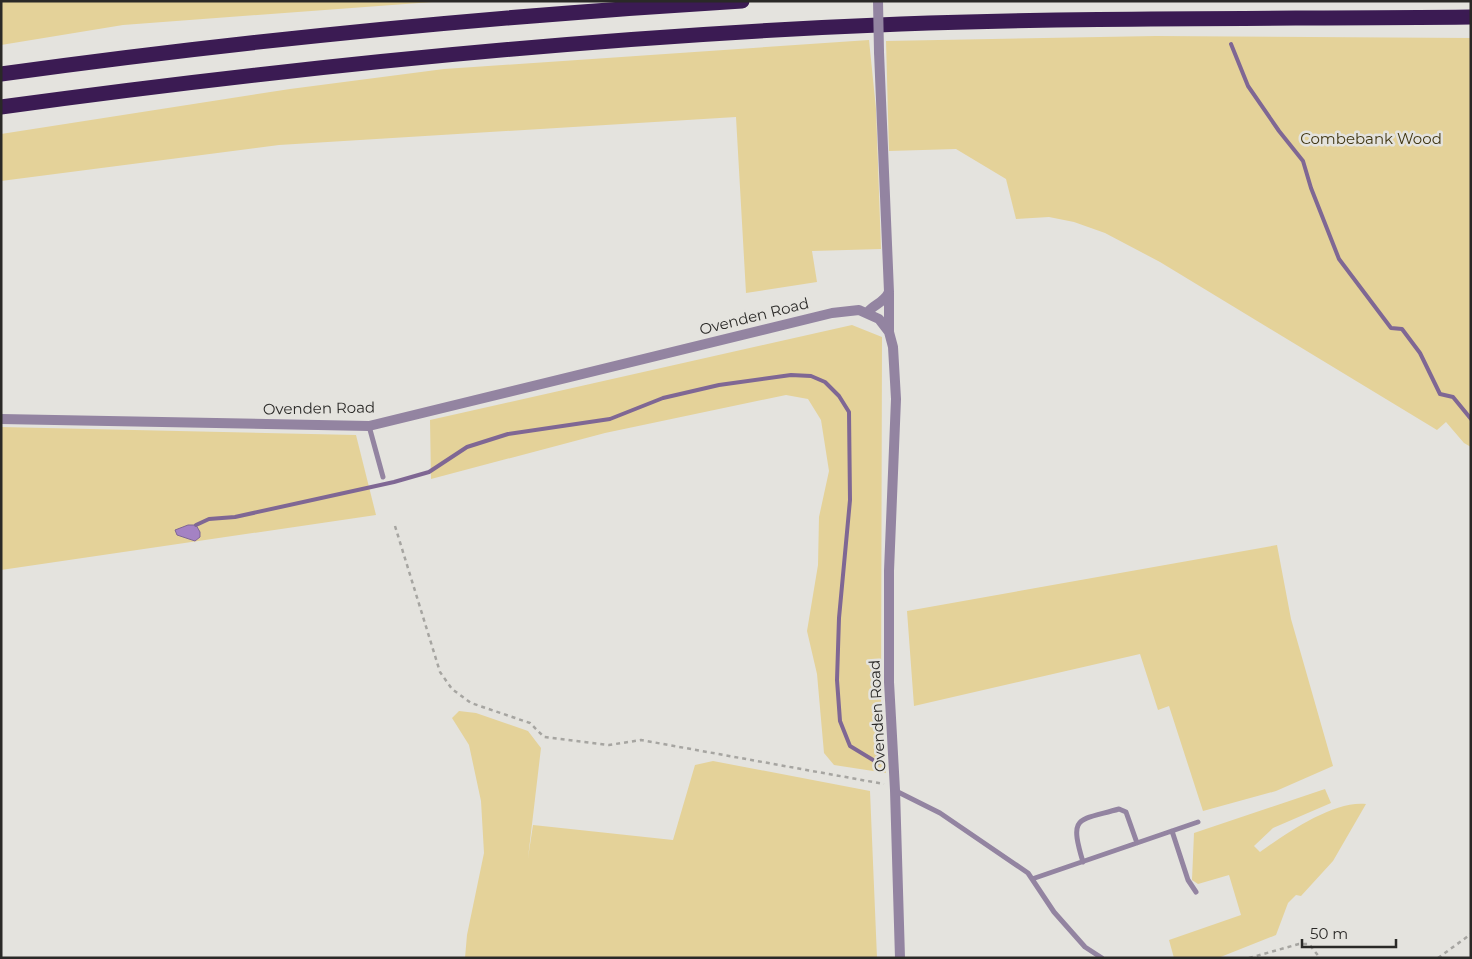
<svg xmlns="http://www.w3.org/2000/svg" width="1472" height="959" viewBox="0 0 1472 959" font-family="Montserrat,sans-serif">
  <style>
    .green { fill: #e4d299 }
    .water { fill: #a482c3; stroke: #7f6794 }
    .lines { fill: none; stroke-linecap: round; stroke-linejoin: round }
    .stream { stroke: #7f6794; stroke-width: 4 }
    .path { stroke: #a6a5a1; stroke-width: 2.5; stroke-dasharray: 4 4; stroke-linecap: butt }
    .lane { stroke: #9384a1; stroke-width: 5 }
    .street { stroke: #9384a1; stroke-width: 10 }
    .highway { stroke: #3b1b53; stroke-width: 15 }
    .street-bridge { stroke: #9384a1; stroke-width: 10 }
    .labels { text-anchor: middle; dominant-baseline: central; stroke-width: 5; stroke-linejoin: round; paint-order: stroke }
    .park-label { font-size: 15px; fill: #413714; stroke: #e4e3de }
    .street-label { font-size: 15px; fill: #2a2927; stroke: #e4e3de }
  </style>
  <rect width="100%" height="100%" fill="#e4e3de"/>
  <path class="green" d="M1 1H446L123 25 1 45Z
    M1156 36 1471 38V447L1464 443 1446 422 1437 430 1160 262 1105 233 1074 222 1049 217 1016 219 1006 179 956 149 889 151 886 41Z
    M869 40 876 109 881 249 812 251 817 282 746 293 736 117 279 145 1 181V134L290 89 444 69Z
    M852 325 882 337 881 714 886 773 834 765 824 753 817 674 807 631 818 565 819 517 829 471 821 420 808 399 786 395 605 433 431 479 430 420Z
    M1 427 356 435 376 515 1 570Z
    M1277 545 1291 619 1333 766 1276 791 1203 811 1169 706 1158 710 1140 654 914 706 907 611Z
    M459 711 476 713 528 731 541 748 528 858 533 825 673 840 695 765 713 761 870 791 877 958H465L467 935 484 853 481 801 469 745 452 718Z
    M1325 789 1331 803 1273 828 1254 846 1260 852C1285 834 1334 800 1366 804L1333 861 1301 896 1296 895 1288 903 1276 935 1218 958H1174L1169 940 1241 915 1229 875 1198 884 1192 880 1194 833Z"/>
  <path class="water" d="M188 525H196L200 532V537L195 541 177 535 175 530Z"/>
  <g class="lines">
    <path class="stream" d="M1231 44 1248 86 1279 131 1303 161 1311 188 1339 259 1391 328 1402 329 1420 353 1440 394 1453 397 1471 419
      M196 525 209 519 235 517 394 482 429 472 467 447 508 434 610 419 663 398 719 385 791 375 811 376 825 382 839 396 849 412 850 500 839 618 837 680 840 721 850 746 878 763"/>
    <path class="path" d="M395 526 440 672 452 689 471 703 530 723 544 737 609 745 641 740 884 784
      M1249 958 1299 944H1309L1320 958
      M1438 958 1471 934"/>
    <path class="lane" d="M369 426 383 477
      M896 791 940 813 1028 873 1054 912 1085 947 1102 958
      M1172 831 1188 880 1196 892
      M1083 862C1069 815 1077 821 1119 809L1126 812 1137 843
      M1032 879 1198 822"/>
    <path class="street" d="M867 313C874 304 884 303 889 292L879 52
      M889 332V293
      M1 419 369 426 832 313 859 310 879 319 889 332 893 347 896 399 889 571V682L895 790 900 958"/>
    <path class="highway" d="M1 74C247 40 494 16 742 1
      M1 107C301 66 598 36 901 24 1091 17 1281 19 1471 17"/>
    <path class="street-bridge" d="M878 1 879 52"/>
  </g>
  <g class="labels">
    <g class="park-label">
      <text x="1371" y="138">Combebank Wood</text>
    </g>
    <g class="street-label">
      <text transform="translate(754 316) rotate(-14)">Ovenden Road</text>
      <text transform="translate(319 408) rotate(-1)">Ovenden Road</text>
      <text transform="translate(877 716) rotate(-93)">Ovenden Road</text>
    </g>
  </g>
  <rect width="1472" height="959" fill="none" stroke="#2a2927" stroke-width="5"/>
  <path d="M1302 939v8h94v-8" fill="none" stroke="#2a2927" stroke-width="2.5"/>
  <text x="1310" y="939" font-size="15" fill="#2a2927" stroke="#e4e3de" stroke-width="4" paint-order="stroke">50 m</text>
</svg>
